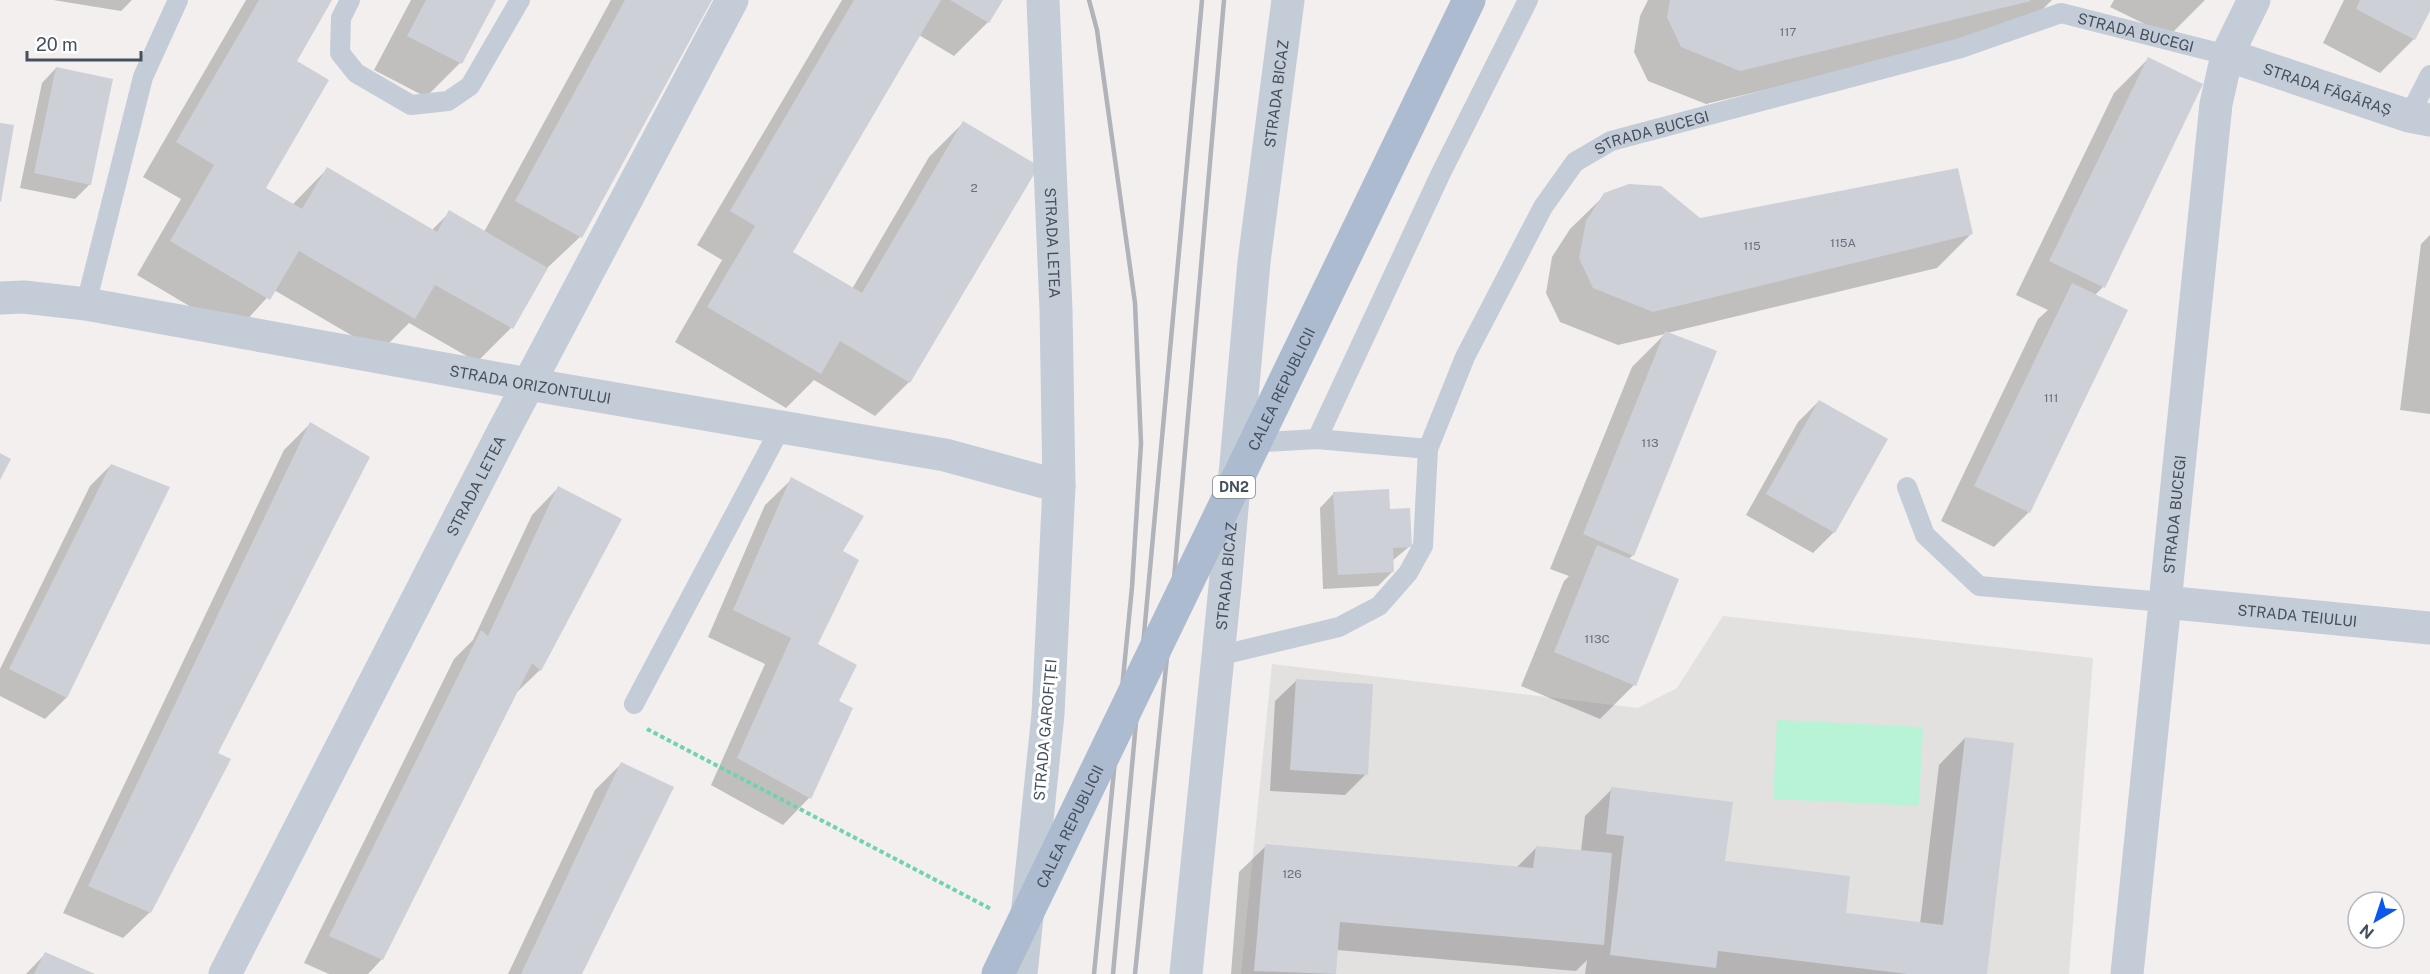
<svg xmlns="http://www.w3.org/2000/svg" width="2430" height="974" viewBox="0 0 2430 974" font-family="'Public Sans',sans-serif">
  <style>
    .education { fill: #e3e0e0 }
    .green { fill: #b9f3d5 }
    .shadow { fill: #0003 }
    .building { fill: #cdd0d7 }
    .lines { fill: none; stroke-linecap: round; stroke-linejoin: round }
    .path { stroke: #6fd3ac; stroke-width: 4; stroke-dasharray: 4.5 3; stroke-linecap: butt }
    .service { stroke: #c4ccd8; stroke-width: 20 }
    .minor { stroke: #c4ccd8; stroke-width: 33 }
    .tertiary { stroke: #c4ccd8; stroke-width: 33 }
    .rail { stroke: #b0b3ba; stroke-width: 4.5 }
    .primary-bridge { stroke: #acbbd0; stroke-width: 33 }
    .labels { text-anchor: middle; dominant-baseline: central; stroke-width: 6; stroke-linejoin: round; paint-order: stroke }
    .number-label { font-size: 12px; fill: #67707c }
    .shield { fill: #fff; stroke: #7d848e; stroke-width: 1.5 }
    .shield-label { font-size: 14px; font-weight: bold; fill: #45505e }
    .street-label { font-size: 15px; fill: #45505e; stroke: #fff }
  </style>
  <rect width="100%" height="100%" fill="#f2efee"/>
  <path class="education" d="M1723 616 2093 658 2069 974H1241L1272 664 1638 708 1677 688Z"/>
  <path class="green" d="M1777 720 1923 727 1919 806 1773 799Z"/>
  <path class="shadow" d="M53 0H132L121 11Z
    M246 0H330L295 61 264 189 292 205 327 169 432 230 450 212 484 232 611 0H710L580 237 545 270 511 328 477 362 409 323 380 352 274 290 235 333 137 275 181 199 143 177Z
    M411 0H494L460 63 426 97 374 70Z
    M842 0H1001L988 22 954 56 919 35 791 252 852 289 929 157 963 123 1037 166 909 382 875 416 814 380 786 408 675 342 722 260 697 245Z
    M1648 0H2052L2025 27 1706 104 1648 81 1634 52 1640 16Z
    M2114 0H2205L2169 36 2110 7Z
    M2344 0H2430V8L2414 39 2380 73 2323 43Z
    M2148 59 2103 287 2094 296 2126 311 2028 513 1994 547 1941 521 2038 319 2048 310 2016 295 2114 93Z
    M56 68 90 184 75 199 20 188 42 83Z
    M1605 195 1700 220 1971 234 1937 268 1667 333 1633 555 1628 560 1634 685 1600 719 1521 686 1564 581 1569 576 1550 569 1632 367 1665 334 1618 345 1560 322 1546 293 1552 257 1570 229Z
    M2430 235V414L2400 410 2421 244Z
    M1819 401 1834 532 1813 553 1746 515 1798 422Z
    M310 424 216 754 150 912 123 938 63 913 284 450Z
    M111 465 168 488 66 698 45 719 0 696V669L90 486Z
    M792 479 841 551 816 644 837 702 851 709 809 798 783 825 711 785 765 664 708 637 765 505Z
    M558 488 540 670 514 695 382 959 368 974H329L304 963 454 659 473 640 532 515Z
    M1334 493 1389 511 1410 546 1392 561 1393 571 1378 586 1323 589 1320 508Z
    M1297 680 1366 774 1345 795 1270 791 1275 701Z
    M1965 738 1985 974H1585L1587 960 1576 971 1337 950 1335 974H1231L1239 872 1266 846 1516 868 1536 848 1581 851 1585 816 1612 789 1724 863 1844 915 1920 924 1939 765Z
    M622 763 581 974H508L595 790Z
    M45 954 91 974H26Z"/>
  <path class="building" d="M259 0H332L297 61 329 80 266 188 302 209 327 167 437 232 449 210 548 268 513 329 435 285 415 319 299 251 270 300 170 241 214 165 176 142Z
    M426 0H496L462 64 407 36Z
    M625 0H712L582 238 515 201Z
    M854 0H941L793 252 862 293 963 121 1039 166 910 383 840 341 821 374 707 307 755 226 730 211Z
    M950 0H1003L989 23Z
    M1670 0H2030L2031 1 1740 71 1681 47 1667 17Z
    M2360 0H2430V11L2415 40 2356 9Z
    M2148 57 2203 84 2105 288 2049 261Z
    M56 67 113 79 91 185 34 173Z
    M0 123 14 125 1 202 0 201Z
    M1958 168 1973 234 1653 312 1593 288 1579 258 1586 221 1604 193 1629 184 1661 186 1700 218Z
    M2072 283 2128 310 2030 513 1974 486Z
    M1665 331 1717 351 1634 556 1583 534Z
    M1819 400 1888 439 1835 533 1766 494Z
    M310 422 370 457 218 753 231 759 151 913 88 886Z
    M0 453 11 459 0 480Z
    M111 464 170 487 67 698 9 669Z
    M791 477 864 516 843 551 859 560 818 644 857 665 839 701 853 708 811 799 737 758 791 638 733 610Z
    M558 486 622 519 541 671 532 663 383 960 329 936 481 630 488 636Z
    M1389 489 1390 509 1410 508 1412 547 1393 548 1394 572 1338 575 1333 492Z
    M1597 545 1679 579 1636 686 1554 652Z
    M1296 679 1373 684 1368 775 1290 770Z
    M1965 737 2014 743 1987 974H1907L1718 951 1716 968 1610 955 1624 836 1606 834 1611 787 1733 802 1725 861 1850 876 1846 913 1943 925Z
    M621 762 674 787 582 974H521Z
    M1265 844 1533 868 1536 846 1612 853 1604 945 1340 922 1336 974 1254 971Z
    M45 952 95 974H34Z"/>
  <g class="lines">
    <path class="path" d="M647 729 991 909"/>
    <g class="service">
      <path d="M350 0 341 18 340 53 356 73 411 105 448 101 470 86 520 0"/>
      <path d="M2409 116 2430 75"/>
      <path d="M86 304 143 77 178 0"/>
      <path d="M1317 439 1441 173 1528 0"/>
      <path id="s1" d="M1247 443 1317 439 1428 449 1465 357 1543 207 1575 162 1611 141 1961 48 2061 13 2227 55"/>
      <path d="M1907 487 1925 535 1979 586 2164 602"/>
      <path d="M1218 656 1339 627 1379 606 1408 573 1423 546 1428 449"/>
      <path d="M634 704 781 427"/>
    </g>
    <g class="minor">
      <path id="s2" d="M1043 0 1056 310 1059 486"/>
      <path id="s3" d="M2227 55 2409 116 2430 120"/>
      <path id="s4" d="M2164 602 2430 628"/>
      <path id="s5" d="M225 974 502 434 732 0"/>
    </g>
    <g class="tertiary">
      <path id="s6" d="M0 298 24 297 86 304 528 384 945 455 1059 486 1048 714 1021 974"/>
      <path id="s7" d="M1186 974 1225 587 1254 262 1288 0"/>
      <path id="s8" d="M2127 974 2216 104 2227 55 2254 0"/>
    </g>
    <path class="rail" d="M1089 0 1097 30 1135 303 1141 443 1132 587 1094 974
      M1113 974 1202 0
      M1135 974 1169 637 1224 0"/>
    <path class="primary-bridge" id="s9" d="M998 974 1469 0"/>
  </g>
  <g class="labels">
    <g class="number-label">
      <text x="1788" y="32">117</text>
      <text x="974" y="188">2</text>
      <text x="1843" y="243">115A</text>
      <text x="1752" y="246">115</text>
      <text x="2051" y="398">111</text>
      <text x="1650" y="443">113</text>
      <text x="1597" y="639">113C</text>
      <text x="1292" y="874">126</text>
    </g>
    <rect class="shield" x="1213" y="476" width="42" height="22" rx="4.5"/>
    <g class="shield-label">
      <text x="1234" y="487">DN2</text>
    </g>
    <g class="street-label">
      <text stroke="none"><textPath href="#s1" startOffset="1092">STRADA BUCEGI</textPath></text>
      <text stroke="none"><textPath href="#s3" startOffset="106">STRADA FĂGĂRAȘ</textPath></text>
      <text stroke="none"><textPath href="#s7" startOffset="885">STRADA BICAZ</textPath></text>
      <text stroke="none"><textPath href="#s1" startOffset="588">STRADA BUCEGI</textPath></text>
      <text stroke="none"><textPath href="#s2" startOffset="243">STRADA LETEA</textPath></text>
      <text stroke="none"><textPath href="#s6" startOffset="538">STRADA ORIZONTULUI</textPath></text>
      <text stroke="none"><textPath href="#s9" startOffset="650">CALEA REPUBLICII</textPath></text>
      <text stroke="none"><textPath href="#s5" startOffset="549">STRADA LETEA</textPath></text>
      <text stroke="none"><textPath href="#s8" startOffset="462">STRADA BUCEGI</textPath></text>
      <text stroke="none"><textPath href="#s7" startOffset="400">STRADA BICAZ</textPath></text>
      <text stroke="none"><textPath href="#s4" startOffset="134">STRADA TEIULUI</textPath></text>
      <text transform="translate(1045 730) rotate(-85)">STRADA GAROFIȚEI</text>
      <text stroke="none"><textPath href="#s9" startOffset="164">CALEA REPUBLICII</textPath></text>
    </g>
  </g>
  <g transform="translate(2376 920) rotate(219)"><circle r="28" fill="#ffffff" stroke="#b5b9bf" stroke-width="1.5"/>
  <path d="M0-4.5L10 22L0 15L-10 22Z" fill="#0a58f0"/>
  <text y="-9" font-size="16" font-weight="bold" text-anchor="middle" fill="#45505e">N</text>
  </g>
  <path d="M27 51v9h114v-9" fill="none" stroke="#45505e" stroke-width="3"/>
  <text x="36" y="51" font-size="18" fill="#45505e" stroke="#ffffff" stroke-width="4.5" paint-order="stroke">20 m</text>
</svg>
